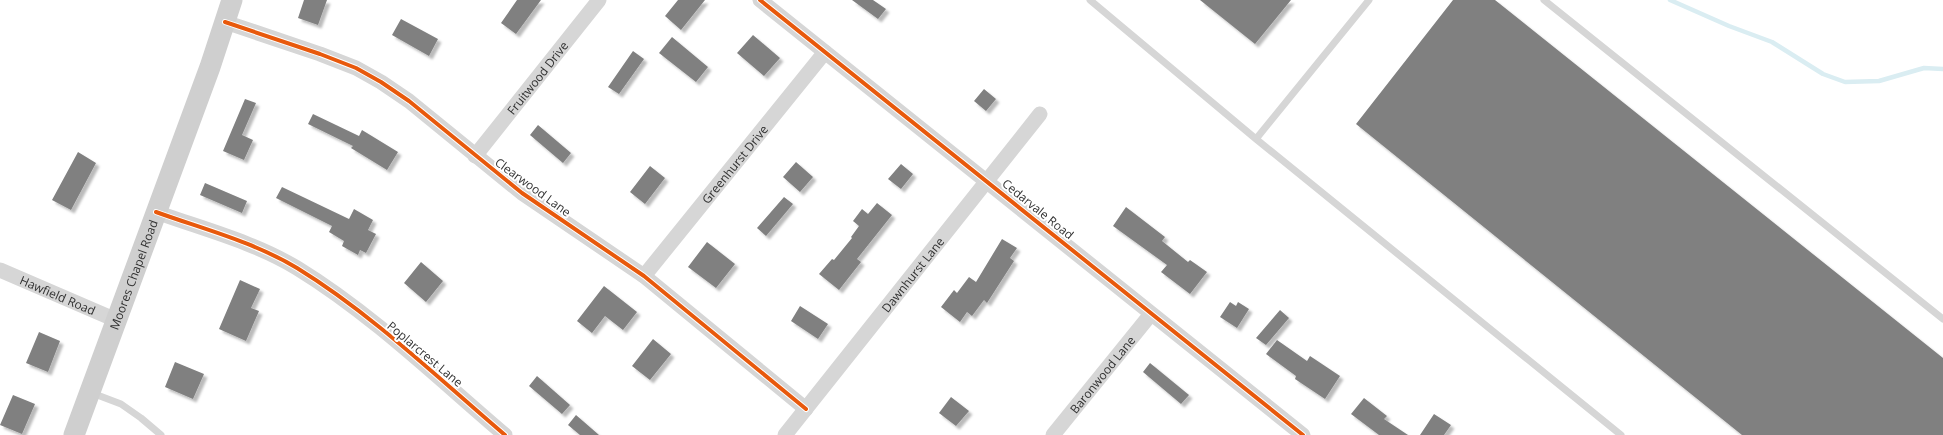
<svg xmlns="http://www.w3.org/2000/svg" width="1943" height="435" viewBox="0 0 1943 435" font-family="'Open Sans',sans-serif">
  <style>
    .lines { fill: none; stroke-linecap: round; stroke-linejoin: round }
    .stream { stroke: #daedf2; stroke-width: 4.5 }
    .building { fill: #808080; filter: url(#shadow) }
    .lane { stroke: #d6d6d6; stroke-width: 7 }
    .street { stroke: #d6d6d6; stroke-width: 15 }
    .secondary { stroke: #cfcfcf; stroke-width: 21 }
    .cycleway-casing { stroke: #fff; stroke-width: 6 }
    .cycleway { stroke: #e8590c; stroke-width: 4 }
    .labels { text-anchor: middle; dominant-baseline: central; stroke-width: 4; stroke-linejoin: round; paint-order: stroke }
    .street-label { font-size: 12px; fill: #323232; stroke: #fff }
  </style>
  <defs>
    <filter id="shadow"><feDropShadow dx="3.5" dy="3.5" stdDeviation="1" flood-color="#0004"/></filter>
  </defs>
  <rect width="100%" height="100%" fill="#fff"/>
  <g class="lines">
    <path class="stream" d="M1670 0 1729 26 1772 42 1823 74 1845 82 1879 81 1924 68 1943 69"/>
  </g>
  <path class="building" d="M304 0H327L318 25 298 18Z
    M517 0H541L516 34 501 23Z
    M678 0H705L681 30 665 16Z
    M852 0H873L886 9 878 19Z
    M1200 0H1291L1255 44Z
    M1453 0H1495L1943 358V435H1742L1356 124Z
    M401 19 438 39 429 56 392 35Z
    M753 35 780 58 764 76 737 53Z
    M672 37 708 67 696 82 659 53Z
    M633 51 644 59 619 94 608 87Z
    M984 89 996 99 986 111 974 101Z
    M245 99 256 103 242 135 253 140 244 160 223 151Z
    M313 114 359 136 362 130 398 152 387 170 351 148 353 146 308 124Z
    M538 125 571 153 563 163 530 135Z
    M78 152 96 163 71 210 52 200Z
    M796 162 813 177 800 192 783 177Z
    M901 164 913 174 901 189 888 179Z
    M650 166 665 178 645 204 630 192Z
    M205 183 247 201 242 213 200 195Z
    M282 187 349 219 354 209 373 220 368 230 376 234 366 253 360 250 358 255 342 246 344 241 329 232 332 226 276 198Z
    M784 197 793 204 766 236 757 228Z
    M877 203 892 215 857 259 861 262 839 290 819 274 832 259 834 260 852 238 851 237 859 226 853 221 862 209 868 214Z
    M1126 207 1165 237 1162 241 1188 262 1190 260 1207 272 1190 294 1161 272 1167 265 1113 226Z
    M1002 239 1017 248 1010 258 1014 261 987 303 984 300 972 316 967 312 960 322 941 307 954 290 957 293 969 277 976 282Z
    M707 242 735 264 716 288 688 267Z
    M421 262 443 281 426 302 404 283Z
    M240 280 260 289 251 308 259 311 246 341 219 329Z
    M604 286 637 312 623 330 605 316 592 333 577 321Z
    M1230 302 1236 306 1238 302 1249 309 1237 328 1220 317Z
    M800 306 828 324 818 339 791 321Z
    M1280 310 1289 318 1266 345 1256 338Z
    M39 332 60 341 48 372 26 363Z
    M653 339 671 354 650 380 632 366Z
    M1277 340 1307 361 1310 356 1340 376 1325 399 1295 379 1296 376 1266 354Z
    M175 362 204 374 193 399 165 387Z
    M1150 363 1189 395 1181 404 1143 372Z
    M537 376 570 405 562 414 529 386Z
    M13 395 35 404 22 434 0 425Z
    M951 397 969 411 956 426 939 413Z
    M1364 398 1387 416 1384 419 1408 435H1379L1351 414Z
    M1434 414 1451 425 1444 435H1420Z
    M576 415 599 435H580L568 425Z"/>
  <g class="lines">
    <path class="lane" d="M1090 0 1256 139 1621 435
      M1544 0 1943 319
      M1256 139 1369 0
      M92 393 121 404 141 418 161 435"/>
    <g class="street">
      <path d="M760 0 1303 435"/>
      <path d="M225 22 320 54 356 68 381 82 409 101 522 193 644 276 806 409"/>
      <path id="s1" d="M475 156 599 0"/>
      <path d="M156 212C203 229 254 242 297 268 372 314 438 378 505 435"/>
      <path id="s2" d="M0 270 116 320"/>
      <path id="s3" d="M644 276 825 52"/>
      <path id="s4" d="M785 435 1040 114"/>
      <path id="s5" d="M1053 435 1151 314"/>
    </g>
    <path class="secondary" id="s6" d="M74 435 210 67 232 0"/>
    <defs>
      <path id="cycleway" d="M760 0 1303 435
        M225 22 320 54 356 68 381 82 409 101 522 193 644 276 806 409
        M156 212C203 229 254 242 297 268 372 314 438 378 505 435"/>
    </defs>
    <use href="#cycleway" class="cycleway-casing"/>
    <use href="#cycleway" class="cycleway"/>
  </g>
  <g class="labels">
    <g class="street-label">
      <text stroke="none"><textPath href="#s1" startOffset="100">Fruitwood Drive</textPath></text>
      <text stroke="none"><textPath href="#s3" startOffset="144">Greenhurst Drive</textPath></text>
      <text transform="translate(533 187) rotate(36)">Clearwood Lane</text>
      <text transform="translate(1038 209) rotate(39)">Cedarvale Road</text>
      <text stroke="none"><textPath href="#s6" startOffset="171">Moores Chapel Road</textPath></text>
      <text stroke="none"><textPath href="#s4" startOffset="205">Dawnhurst Lane</textPath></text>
      <text stroke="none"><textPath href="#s2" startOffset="63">Hawfield Road</textPath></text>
      <text transform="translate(425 354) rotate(40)">Poplarcrest Lane</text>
      <text stroke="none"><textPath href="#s5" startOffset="78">Baronwood Lane</textPath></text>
    </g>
  </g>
</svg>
